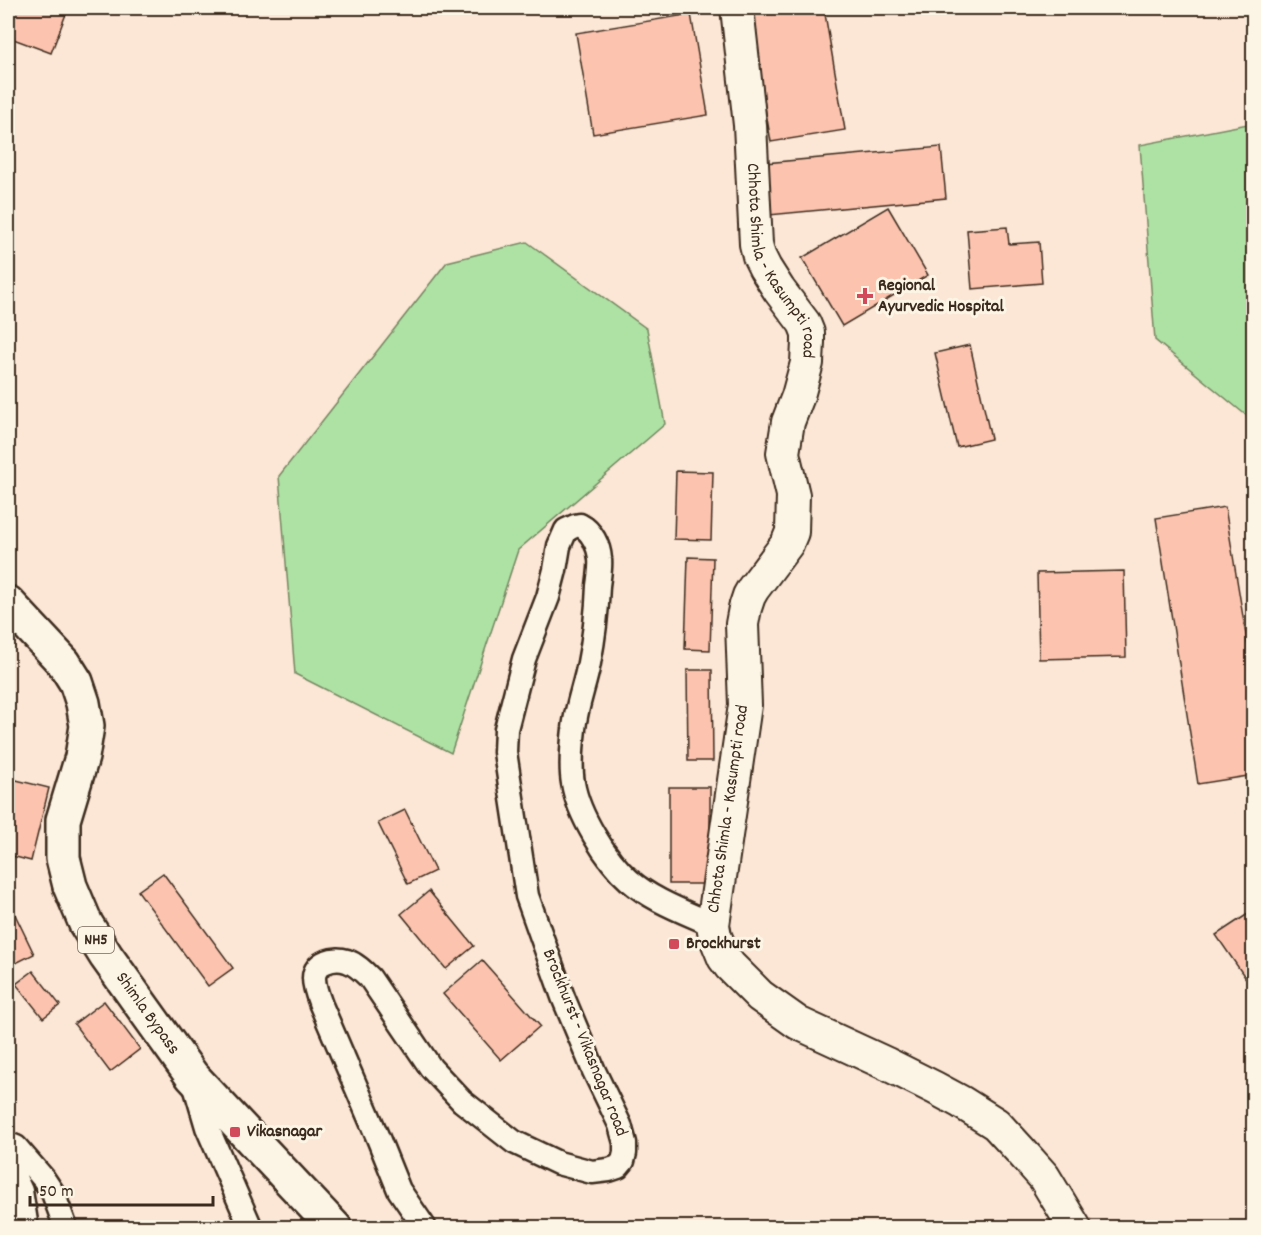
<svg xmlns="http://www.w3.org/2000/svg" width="1261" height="1235" viewBox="0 0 1261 1235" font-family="Dekko,sans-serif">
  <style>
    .green { fill: #aee2a4; stroke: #748661; stroke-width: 1.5 }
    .building { fill: #fcc4af; stroke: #3b2a1e; stroke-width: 1.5 }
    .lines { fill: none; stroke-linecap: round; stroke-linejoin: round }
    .street-casing { stroke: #3b2a1e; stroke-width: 27 }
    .secondary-casing { stroke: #3b2a1e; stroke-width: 36 }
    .highway-casing { stroke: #3b2a1e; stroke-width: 38 }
    .street { stroke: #fcf5e5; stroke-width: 22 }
    .secondary { stroke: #fcf5e5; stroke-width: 32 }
    .highway { stroke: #fcf5e5; stroke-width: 33 }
    .poi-dot { fill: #d1495b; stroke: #fcf5e5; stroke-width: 2 }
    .labels { text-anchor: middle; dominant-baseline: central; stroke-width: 6; stroke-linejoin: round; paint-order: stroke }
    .shield { fill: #fcf5e5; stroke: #75675a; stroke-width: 1.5 }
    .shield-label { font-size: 16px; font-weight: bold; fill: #3b2a1e }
    .street-label { font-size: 18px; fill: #3b2a1e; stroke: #fcf5e5 }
    .poi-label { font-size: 18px; font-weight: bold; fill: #3b2a1e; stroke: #fcf5e5; text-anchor: start }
  </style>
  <rect width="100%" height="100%" fill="#fce6d5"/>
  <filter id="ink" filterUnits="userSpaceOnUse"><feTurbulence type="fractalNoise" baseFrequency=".0167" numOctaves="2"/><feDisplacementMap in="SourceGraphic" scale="12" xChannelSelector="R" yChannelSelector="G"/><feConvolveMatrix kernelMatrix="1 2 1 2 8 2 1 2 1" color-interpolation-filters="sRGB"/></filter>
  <g filter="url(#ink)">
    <path class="green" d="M1253 123H1254L1253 421 1155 340 1140 145Z
      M527 242 647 329 665 424 518 550 451 753 295 674 279 476 447 262Z"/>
    <path class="building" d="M8 8H50L66 14 51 53 8 37Z
      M748 8H824L845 130 771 142Z
      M691 14 708 115 593 134 576 33Z
      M941 147 946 198 769 215 765 163Z
      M888 207 928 275 842 326 802 258Z
      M1007 227 1009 244 1039 242 1042 283 972 289 967 230Z
      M970 345 991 439 957 447 935 353Z
      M676 471 713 472 711 540 674 539Z
      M1225 507 1254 684V775L1198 784 1156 518Z
      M688 557 713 558 710 650 685 649Z
      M1124 571 1126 657 1039 659 1037 573Z
      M687 670H712L713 761H688Z
      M8 778 49 788 31 861 8 855Z
      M669 787H710V884H669Z
      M405 810 435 871 408 884 378 823Z
      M163 873 233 968 208 986 138 891Z
      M429 891 474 946 446 969 401 914Z
      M9 902 34 954 8 967V903Z
      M1254 910V980L1249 983 1216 935Z
      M482 960 540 1026 501 1060 443 994Z
      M33 971 60 1005 43 1018 16 984Z
      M104 1001 140 1049 110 1072 74 1024Z"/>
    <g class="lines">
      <defs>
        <path id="street" d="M194 1083 207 1127 251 1228
          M8 1146 11 1145 16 1147 43 1178 53 1193 66 1228
          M8 1163 21 1191 27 1228
          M425 1228 399 1190 378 1138 321 1005C318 997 314 987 314 978 314 962 334 957 347 961 356 964 363 971 370 978L431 1068 462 1101 514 1142 558 1163 592 1172 609 1170 618 1167 623 1161 625 1153V1143L620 1125 594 1071 563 997 527 896 505 752 506 729 524 659 548 597 555 570 559 546 566 530 575 526 580 525C592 531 599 546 600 559 601 567 599 577 598 586 597 611 594 638 589 663 585 685 576 707 574 729 572 746 570 766 573 783 578 814 606 860 629 880 653 901 685 912 713 925"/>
        <g id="secondary">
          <path id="s1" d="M737 8 750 125 756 244 759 256 765 268 779 290 804 323 808 333V342L807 363 798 396 788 422 783 453 793 495 792 532 787 544 753 589 749 596 745 608 742 624 745 705 713 925 715 936 724 958 730 966 760 996 798 1023 887 1064 935 1088 961 1102 996 1124 1019 1149 1044 1177 1075 1228"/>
        </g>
        <g id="highway">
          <path id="s2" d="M8 603 64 663 76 682 83 703 87 726 82 757 63 820V858L70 886 86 924 106 956 192 1076 335 1228"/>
        </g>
      </defs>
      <use href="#street" class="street-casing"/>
      <use href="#secondary" class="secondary-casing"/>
      <use href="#highway" class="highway-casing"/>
      <use href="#street" class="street"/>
      <use href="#secondary" class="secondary"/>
      <use href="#highway" class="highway"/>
    </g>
  </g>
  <g class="poi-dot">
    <path d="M862 287h6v6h6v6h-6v6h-6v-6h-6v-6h6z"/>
    <rect x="668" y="938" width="12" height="12" rx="3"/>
    <rect x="229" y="1126" width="12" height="12" rx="3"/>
  </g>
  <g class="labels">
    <rect class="shield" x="78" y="927" width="36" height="26" rx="4.5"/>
    <g class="shield-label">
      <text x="96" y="940">NH5</text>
    </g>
    <g class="street-label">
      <text stroke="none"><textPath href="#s1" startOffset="261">Chhota Shimla - Kasumpti road</textPath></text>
      <text transform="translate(729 809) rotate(-82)">Chhota Shimla - Kasumpti road</text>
      <text stroke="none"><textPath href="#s2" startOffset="464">Shimla Bypass</textPath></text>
      <text transform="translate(584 1043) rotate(68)">Brockhurst - Vikasnagar road</text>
    </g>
    <g class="poi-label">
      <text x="878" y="286">Regional<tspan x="878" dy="21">Ayurvedic Hospital</tspan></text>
      <text x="686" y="944">Brockhurst</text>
      <text x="247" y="1132">Vikasnagar</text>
    </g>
  </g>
  <rect width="1261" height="1235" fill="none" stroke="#fcf5e5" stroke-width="30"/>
  <rect x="15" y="15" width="1231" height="1205" fill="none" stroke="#3b2a1e" stroke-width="2" filter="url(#ink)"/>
  <path d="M30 1196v9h183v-9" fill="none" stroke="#3b2a1e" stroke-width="3"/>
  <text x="39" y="1196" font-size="18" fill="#3b2a1e" stroke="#fcf5e5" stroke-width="4.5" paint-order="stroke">50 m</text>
</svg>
